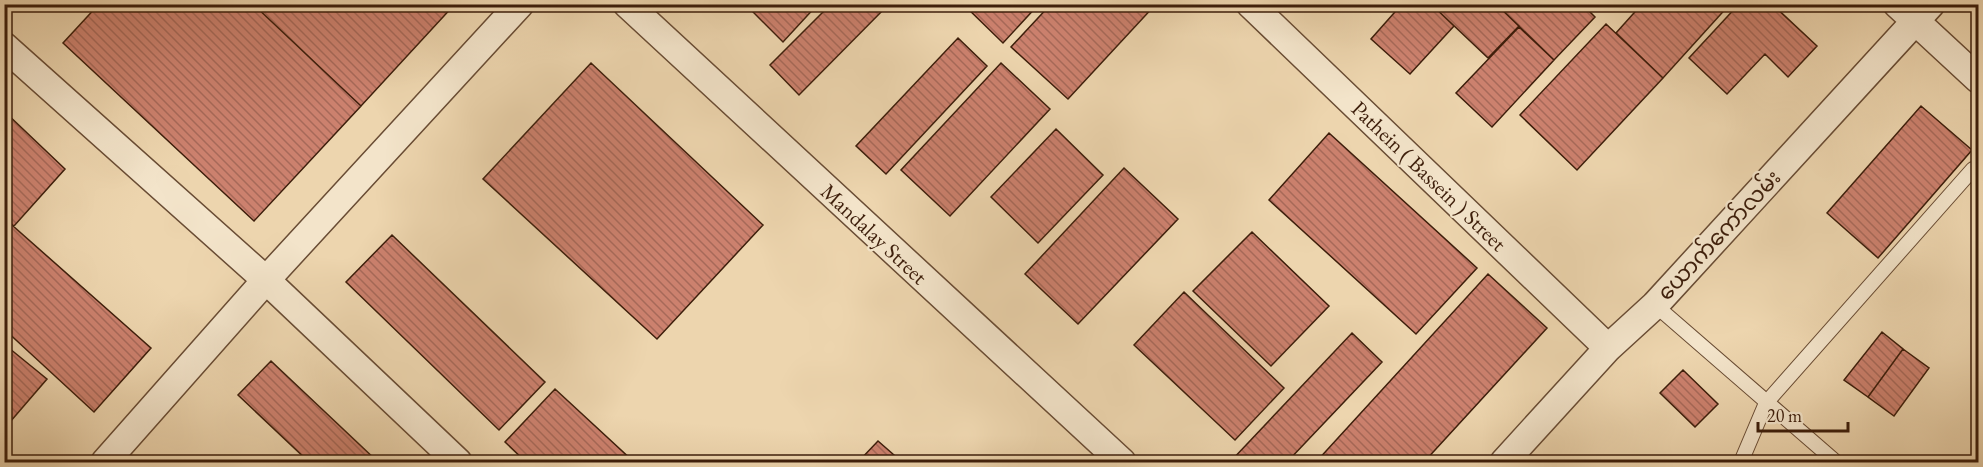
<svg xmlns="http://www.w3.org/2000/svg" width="1983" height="467" viewBox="0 0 1983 467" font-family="'EB Garamond','Noto Sans Myanmar',serif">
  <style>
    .building { fill: url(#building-back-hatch); stroke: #3d1e0b; stroke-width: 1.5 }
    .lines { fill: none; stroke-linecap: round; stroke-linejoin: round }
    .lane-casing { stroke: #694c34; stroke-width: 16 }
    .street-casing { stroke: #694c34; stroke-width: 30 }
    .lane { stroke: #f3e4ca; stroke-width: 14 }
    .street { stroke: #f3e4ca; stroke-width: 27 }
    .labels { text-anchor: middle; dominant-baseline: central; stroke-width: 4.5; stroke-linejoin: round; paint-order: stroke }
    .street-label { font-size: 22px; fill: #3d1e0b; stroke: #f3e4ca }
  </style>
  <defs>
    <pattern id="building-back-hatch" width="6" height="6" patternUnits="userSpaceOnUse" patternTransform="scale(1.5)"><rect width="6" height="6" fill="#cc816e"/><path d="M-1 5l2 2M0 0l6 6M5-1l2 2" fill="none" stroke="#a76959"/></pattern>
  </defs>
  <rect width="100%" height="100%" fill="#edd5ae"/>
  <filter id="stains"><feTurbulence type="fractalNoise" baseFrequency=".00333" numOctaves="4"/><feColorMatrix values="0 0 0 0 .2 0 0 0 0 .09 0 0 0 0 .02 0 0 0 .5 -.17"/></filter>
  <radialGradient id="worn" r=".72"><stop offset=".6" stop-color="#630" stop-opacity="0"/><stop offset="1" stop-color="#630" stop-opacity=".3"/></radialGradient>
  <path class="building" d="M99 4H253L361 106 254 221 63 43Z
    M253 4H455L361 106Z
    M752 4H818L783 42 749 8Z
    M831 4H889L799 95 770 65Z
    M963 4H1039L1003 43Z
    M1051 4H1156L1068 99 1011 47Z
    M1402 4H1431L1454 26 1410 74 1371 39Z
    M1431 4H1496L1519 26 1488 58Z
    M1496 4H1582L1595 17 1554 60Z
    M1642 4H1730L1663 78 1616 33Z
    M1739 4H1772L1817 46 1788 77 1765 54 1727 94 1689 58Z
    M1606 24 1663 78 1577 170 1520 115Z
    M1519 27 1554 60 1492 127 1456 93Z
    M958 38 987 66 886 174 856 146Z
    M591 63 763 225 657 339 483 179Z
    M1001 63 1050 109 950 216 901 170Z
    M1921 106 1972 150 1878 258 1827 213Z
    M4 111 65 169 14 226 4 218Z
    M1056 129 1103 175 1038 243 991 197Z
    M1329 133 1477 268 1416 334 1269 200Z
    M1124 168 1178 219 1078 324 1025 274Z
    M4 218 151 348 94 412 4 329Z
    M1252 232 1329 306 1271 366 1193 291Z
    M392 235 545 382 499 430 346 282Z
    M1488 274 1547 328 1424 462H1316Z
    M1184 292 1284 388 1235 440 1134 345Z
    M1882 332 1903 349 1868 397 1844 380Z
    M1352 333 1382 362 1287 462H1230Z
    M4 344 47 379 4 429Z
    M1903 349 1929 368 1894 416 1868 397Z
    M271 361 378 462H309L238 395Z
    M1683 370 1718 404 1695 427 1660 393Z
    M555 389 634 462H526L505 442Z
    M878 441 902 462H858Z"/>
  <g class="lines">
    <defs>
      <path id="lane" d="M1655 305 1836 462
        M1741 462 1766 403 1973 169"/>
      <path id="street" d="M627 4 1122 462
        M1250 4 1608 348
        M1897 4 1978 79
        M4 46 266 280 458 462
        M105 462 266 280 520 4
        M1504 462 1608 348 1655 305 1931 4"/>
    </defs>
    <use href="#lane" class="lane-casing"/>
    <use href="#street" class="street-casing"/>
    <use href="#lane" class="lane"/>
    <use href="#street" class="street"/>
  </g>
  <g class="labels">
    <g class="street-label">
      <text transform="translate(1429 176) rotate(44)">Pathein ( Bassein ) Street</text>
      <text transform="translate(874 234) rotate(43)">Mandalay Street</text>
      <text transform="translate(1719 235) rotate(-47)">ယောက်ကော်လမ်း</text>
    </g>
  </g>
  <rect width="1983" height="467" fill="none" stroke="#edd5ae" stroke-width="24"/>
  <rect x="6" y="6" width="1971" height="455" fill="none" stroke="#3d1e0b" stroke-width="3"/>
  <rect x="12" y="12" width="1959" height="443" fill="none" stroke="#3d1e0b" stroke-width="1.5"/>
  <path d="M1758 422v9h90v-9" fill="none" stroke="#3d1e0b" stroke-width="3"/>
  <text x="1767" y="422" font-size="18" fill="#3d1e0b" stroke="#f3e4ca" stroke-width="4.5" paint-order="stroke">20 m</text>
  <rect width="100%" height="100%" filter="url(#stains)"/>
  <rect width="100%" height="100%" fill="url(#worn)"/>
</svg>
